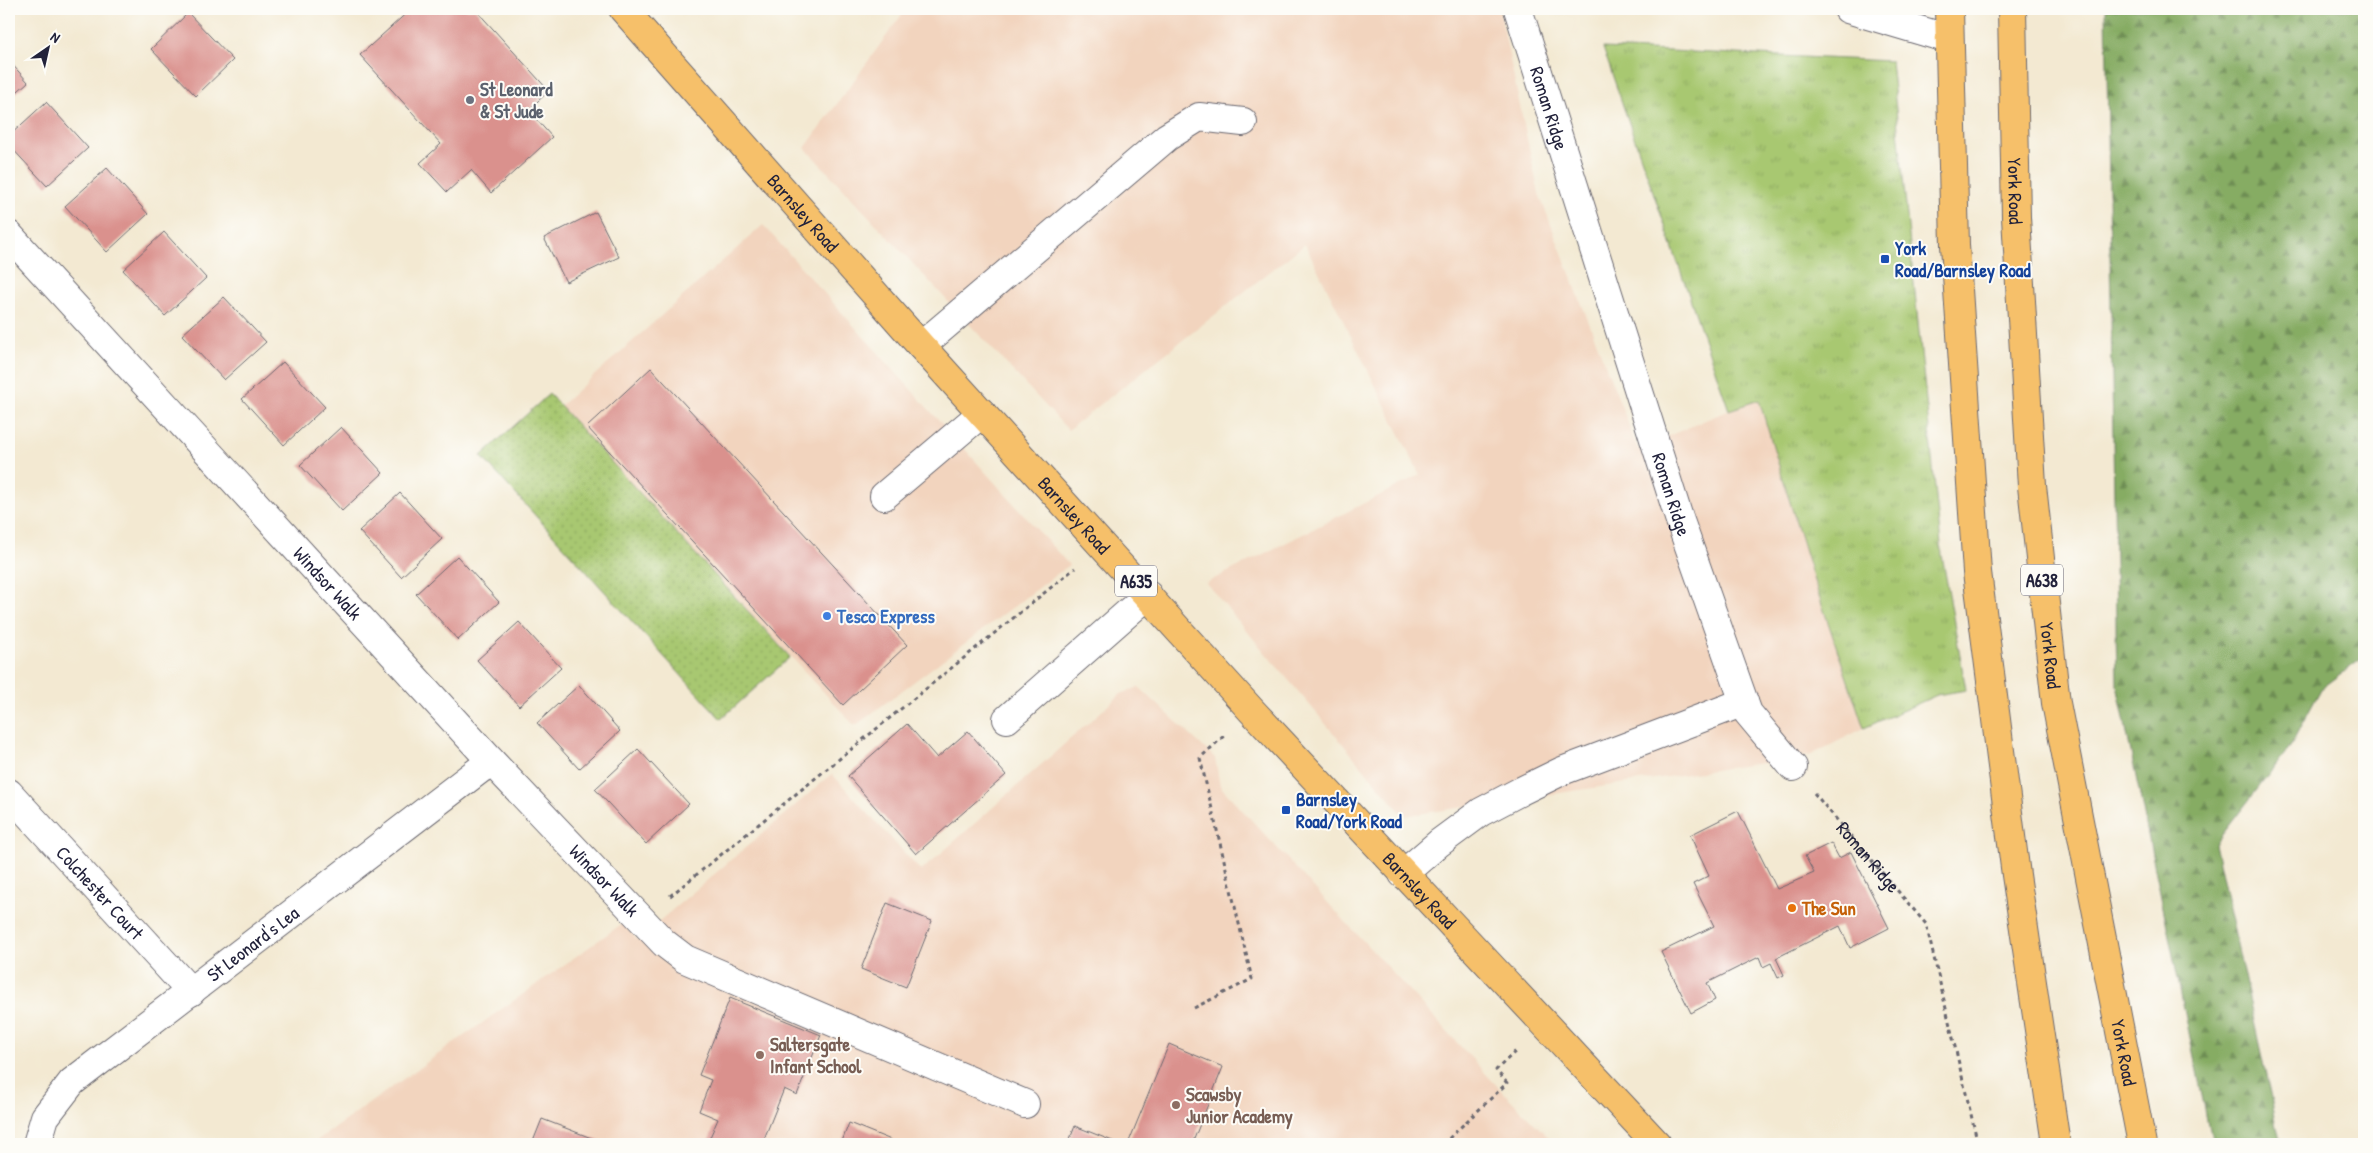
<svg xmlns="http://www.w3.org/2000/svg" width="2373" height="1153" viewBox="0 0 2373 1153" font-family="'Patrick Hand',sans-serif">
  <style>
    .built { fill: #f2d4be }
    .grass { fill: url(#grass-tufts); stroke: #657556 }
    .forest { fill: url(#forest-firs); stroke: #54674f }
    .garden { fill: url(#garden-dots); stroke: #657556 }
    .building { fill: #da918d }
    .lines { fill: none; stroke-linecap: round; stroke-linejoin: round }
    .minor-casing { stroke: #6b6870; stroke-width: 30 }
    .highway-casing { stroke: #6b6870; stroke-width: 30 }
    .path { stroke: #6b6870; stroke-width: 3; stroke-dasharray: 4 4; stroke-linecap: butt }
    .minor { stroke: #fff; stroke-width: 28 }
    .highway { stroke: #f6c06b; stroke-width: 28 }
    .worship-dot { fill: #6b7280; stroke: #fdfcf7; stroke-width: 2 }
    .transit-dot { fill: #1a4fb4; stroke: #fdfcf7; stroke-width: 2 }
    .shop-dot { fill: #3f7fe0; stroke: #fdfcf7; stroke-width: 2 }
    .food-dot { fill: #e8710a; stroke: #fdfcf7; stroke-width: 2 }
    .education-dot { fill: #8d6e63; stroke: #fdfcf7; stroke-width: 2 }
    .labels { text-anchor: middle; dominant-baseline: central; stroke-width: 4; stroke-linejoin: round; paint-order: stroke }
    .shield { fill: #fdfcf7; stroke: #646373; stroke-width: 1 }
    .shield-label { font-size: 18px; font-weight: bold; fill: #22223b }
    .worship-label { font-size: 19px; font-weight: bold; fill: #5b616d; stroke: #fdfcf7; text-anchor: start }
    .street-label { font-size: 19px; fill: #22223b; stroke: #fdfcf7 }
    .transit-label { font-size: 19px; font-weight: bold; fill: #164399; stroke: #fdfcf7; text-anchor: start }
    .shop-label { font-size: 19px; font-weight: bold; fill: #366cbe; stroke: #fdfcf7; text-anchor: start }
    .food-label { font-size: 19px; font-weight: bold; fill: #c56008; stroke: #fdfcf7; text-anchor: start }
    .education-label { font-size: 19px; font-weight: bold; fill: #785e54; stroke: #fdfcf7; text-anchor: start }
  </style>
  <defs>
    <pattern id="grass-tufts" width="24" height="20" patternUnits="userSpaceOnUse" patternTransform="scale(1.25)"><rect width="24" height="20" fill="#a8c871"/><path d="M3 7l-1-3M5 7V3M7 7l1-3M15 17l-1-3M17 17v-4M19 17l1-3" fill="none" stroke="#90ac63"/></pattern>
    <pattern id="forest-firs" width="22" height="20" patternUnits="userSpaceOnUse" patternTransform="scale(1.25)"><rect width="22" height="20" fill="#86ac63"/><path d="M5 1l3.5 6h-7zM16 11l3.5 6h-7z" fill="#6d8c53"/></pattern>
    <pattern id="garden-dots" width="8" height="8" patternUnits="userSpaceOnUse" patternTransform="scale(1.25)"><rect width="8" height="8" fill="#a8c871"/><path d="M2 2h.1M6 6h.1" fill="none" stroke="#90ac63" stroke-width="1.8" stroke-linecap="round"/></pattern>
  </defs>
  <rect width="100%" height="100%" fill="#fdfcf7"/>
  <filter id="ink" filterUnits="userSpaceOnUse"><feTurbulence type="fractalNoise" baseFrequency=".02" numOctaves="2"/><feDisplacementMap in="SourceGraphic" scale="10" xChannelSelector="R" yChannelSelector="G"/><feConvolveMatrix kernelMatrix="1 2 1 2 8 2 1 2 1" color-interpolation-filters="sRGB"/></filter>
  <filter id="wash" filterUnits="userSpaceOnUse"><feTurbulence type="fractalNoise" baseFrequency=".0096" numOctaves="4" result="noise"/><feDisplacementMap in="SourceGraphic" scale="20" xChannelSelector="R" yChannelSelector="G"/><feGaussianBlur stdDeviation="1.12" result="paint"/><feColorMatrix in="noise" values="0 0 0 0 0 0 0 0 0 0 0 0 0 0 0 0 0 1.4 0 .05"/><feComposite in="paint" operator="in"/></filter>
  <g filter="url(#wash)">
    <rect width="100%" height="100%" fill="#f3e9d2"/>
    <path class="built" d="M906 9H1499L1539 194 1638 449 1729 410 1759 400 1814 581 1864 728 1809 756 1404 816 1206 583 1420 475 1305 244 1068 430 805 148Z
      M763 225 1069 565 855 726 560 406Z
      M1139 687 1215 758 1220 786 1499 1088 1555 1144H312L623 923 637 940 832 774 921 871 1121 694Z"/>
    <path class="grass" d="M1603 48 1891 61 1942 555 1966 690 1937 695 1864 728 1814 581 1759 400 1729 410Z"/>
    <path class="forest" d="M2106 9H2364V657L2321 689 2290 747 2215 844 2281 1144H2212L2117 685Z"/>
    <path class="garden" d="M549 394 790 657 721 719 481 456Z"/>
    <g id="blocks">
      <path class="building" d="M411 9H475L549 91 528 110 552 137 491 193 471 170 447 192 420 163 441 144 360 55Z
        M188 13 233 60 196 96 151 49Z
        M9 61 28 82 9 99Z
        M46 102 88 148 47 186 9 145V136Z
        M107 168 148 214 107 252 65 206Z
        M596 212 619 257 566 282 544 238Z
        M164 232 206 278 165 316 123 270Z
        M224 297 266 342 224 380 182 335Z
        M283 362 325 407 284 445 242 399Z
        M651 368 907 645 843 705 587 427Z
        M341 427 383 473 342 511 300 465Z
        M400 493 442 539 401 577 359 531Z
        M457 556 499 602 458 640 416 594Z
        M519 622 561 668 519 706 477 660Z
        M579 685 620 731 579 769 537 723Z
        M907 724 937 758 968 731 1006 775 916 854 848 776Z
        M638 749 689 804 646 844 595 789Z
        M1738 811 1777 889 1814 873 1805 856 1831 843 1839 858 1851 852 1889 928 1850 948 1840 926 1776 958 1784 975 1778 978 1771 963 1763 967 1759 957 1707 983 1715 1000 1691 1013 1661 952 1714 926 1693 884 1709 876 1690 835Z
        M887 903 932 921 906 987 861 969Z
        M730 998 821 1035 797 1095 784 1089 762 1144H707L718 1119 699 1111 711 1080 699 1075Z
        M1169 1044 1223 1067 1192 1144H1128Z
        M542 1119 607 1144H532Z
        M849 1123 896 1142 895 1144H841Z
        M1075 1126 1120 1144H1068Z"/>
    </g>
  </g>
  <g filter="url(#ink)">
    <use href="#blocks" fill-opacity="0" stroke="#6b6870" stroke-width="1"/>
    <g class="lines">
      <defs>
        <g id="minor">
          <path id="s2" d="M1518 9 1679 518 1744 702 1748 713 1793 767"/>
          <path d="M1848 9 1949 39"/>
          <path id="s3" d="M9 235 491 761 664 943 685 959 1025 1104"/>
          <path d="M921 346 1167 137 1199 117 1243 122"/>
          <path d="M884 496 982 413"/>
          <path d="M1007 719 1148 595"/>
          <path id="s4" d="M9 793 191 992"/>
          <path d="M1403 874 1439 843 1481 812 1521 791 1562 771 1744 702"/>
          <path id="s5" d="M37 1144 45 1117 72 1082 491 761"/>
        </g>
        <g id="highway">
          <path id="s6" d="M623 9 921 346 1252 711 1657 1144"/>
          <path d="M1949 9 1955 245 1977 572 2016 875 2056 1144"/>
          <path id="s7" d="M2012 9 2016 217 2032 486 2056 703 2142 1144"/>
        </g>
      </defs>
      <use href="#minor" class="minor-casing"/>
      <use href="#highway" class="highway-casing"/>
      <g class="path">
        <path id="s1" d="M1814 793 1926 924 1978 1144"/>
        <path d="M670 896 1075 568"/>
        <path d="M1194 1008 1252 979 1200 758 1226 734"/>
        <path d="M1443 1144 1507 1083 1496 1070 1518 1049"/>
      </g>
      <use href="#minor" class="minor"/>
      <use href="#highway" class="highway"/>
    </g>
  </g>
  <circle class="worship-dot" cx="470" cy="100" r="5"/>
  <g class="transit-dot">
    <rect x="1880" y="254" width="10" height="10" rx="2.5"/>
    <rect x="1281" y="805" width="10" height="10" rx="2.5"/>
  </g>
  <circle class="shop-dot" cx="827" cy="616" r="5"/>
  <circle class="food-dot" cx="1792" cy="908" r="5"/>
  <g class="education-dot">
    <circle cx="760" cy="1055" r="5"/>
    <circle cx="1176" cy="1105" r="5"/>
  </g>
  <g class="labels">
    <g class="shield">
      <rect x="2021" y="564.5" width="42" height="31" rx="4"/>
      <rect x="1115" y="565.5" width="42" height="31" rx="4"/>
    </g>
    <g class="shield-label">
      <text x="2042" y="580">A638</text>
      <text x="1136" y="581">A635</text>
    </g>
    <g class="worship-label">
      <text x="480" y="89">St Leonard<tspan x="480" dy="22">&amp; St Jude</tspan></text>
    </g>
    <g class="street-label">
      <text stroke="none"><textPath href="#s2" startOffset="104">Roman Ridge</textPath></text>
      <text stroke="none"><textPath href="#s7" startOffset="182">York Road</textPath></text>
      <text stroke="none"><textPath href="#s6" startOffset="272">Barnsley Road</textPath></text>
      <text stroke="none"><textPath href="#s2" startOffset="509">Roman Ridge</textPath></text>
      <text stroke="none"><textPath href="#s6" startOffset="678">Barnsley Road</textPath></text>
      <text stroke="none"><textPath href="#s3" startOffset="472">Windsor Walk</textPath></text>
      <text stroke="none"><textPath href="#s7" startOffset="648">York Road</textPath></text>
      <text stroke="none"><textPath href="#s1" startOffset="84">Roman Ridge</textPath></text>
      <text stroke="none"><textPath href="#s3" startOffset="878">Windsor Walk</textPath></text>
      <text stroke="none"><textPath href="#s6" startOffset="1188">Barnsley Road</textPath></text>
      <text stroke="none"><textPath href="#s4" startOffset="135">Colchester Court</textPath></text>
      <text stroke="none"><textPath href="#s5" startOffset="300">St Leonard's Lea</textPath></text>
      <text stroke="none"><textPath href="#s7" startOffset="1052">York Road</textPath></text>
    </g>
    <g class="transit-label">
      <text x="1895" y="248">York<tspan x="1895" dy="22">Road/Barnsley Road</tspan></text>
      <text x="1296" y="799">Barnsley<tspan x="1296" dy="22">Road/York Road</tspan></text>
    </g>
    <g class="shop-label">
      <text x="837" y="616">Tesco Express</text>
    </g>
    <g class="food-label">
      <text x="1802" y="908">The Sun</text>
    </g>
    <g class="education-label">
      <text x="770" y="1044">Saltersgate<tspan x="770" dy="22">Infant School</tspan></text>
      <text x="1186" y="1094">Scawsby<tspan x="1186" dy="22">Junior Academy</tspan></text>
    </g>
  </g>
  <rect width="2373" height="1153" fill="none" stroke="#fdfcf7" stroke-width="30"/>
  <g transform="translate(48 48) rotate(34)" stroke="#fdfcf7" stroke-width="4" paint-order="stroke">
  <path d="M0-4L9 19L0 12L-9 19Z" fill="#22223b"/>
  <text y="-8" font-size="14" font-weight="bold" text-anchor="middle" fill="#22223b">N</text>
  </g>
</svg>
